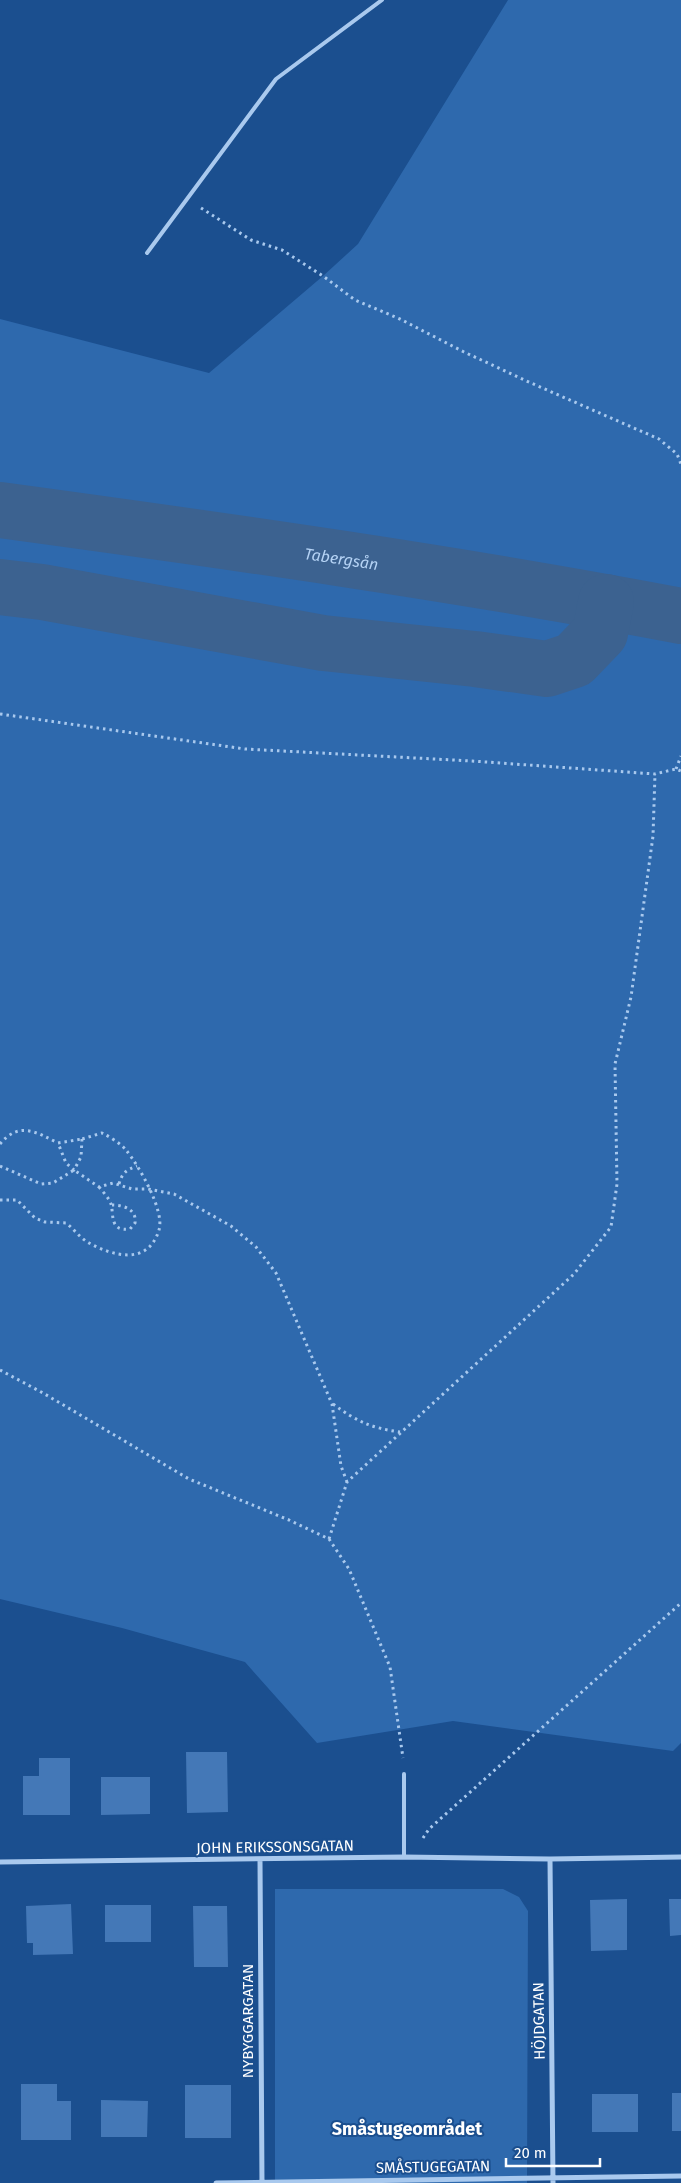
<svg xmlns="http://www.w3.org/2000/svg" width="681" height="2183" viewBox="0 0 681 2183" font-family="'Fira Sans',sans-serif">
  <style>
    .green { fill: #2e69ad }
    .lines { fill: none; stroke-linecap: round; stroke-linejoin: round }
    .river { stroke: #3c6290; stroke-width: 56 }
    .building { fill: #4478b7 }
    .path { stroke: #a9c9ee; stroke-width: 3; stroke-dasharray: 2.5 4; stroke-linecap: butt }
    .lane { stroke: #a9c9ee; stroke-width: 4 }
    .street { stroke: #a9c9ee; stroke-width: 5 }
    .labels { text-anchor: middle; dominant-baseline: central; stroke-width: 4; stroke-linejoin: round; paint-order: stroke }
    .street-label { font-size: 15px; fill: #fff; stroke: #1b4f8f }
    .water-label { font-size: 16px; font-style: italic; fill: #b5d3f5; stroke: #1b4f8f }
    .quarter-label { font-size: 18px; font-weight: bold; fill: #fff; stroke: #1b4f8f }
  </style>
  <rect width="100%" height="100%" fill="#1b4f8f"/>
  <path class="green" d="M508 0H681V1743L673 1751 453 1721 317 1743 245 1662 122 1628 0 1599V319L209 373 323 276 358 244Z
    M275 1889H503L519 1897 528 1911 527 2183H275Z"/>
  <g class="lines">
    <g class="river">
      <path id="s1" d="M0 510C228 541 455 573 681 616"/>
      <path d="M0 587 42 592 323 643 475 659 547 669 574 660 600 633 606 602"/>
    </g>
  </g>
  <path class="building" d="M186 1752H227L228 1812 187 1813Z
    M39 1758H70V1815H23V1776H39Z
    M101 1777H150V1814L101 1815Z
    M627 1899V1950L591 1951 590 1900Z
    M669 1899H681V1935L670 1936Z
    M71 1904 73 1954 33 1955V1943H27L26 1906Z
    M105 1905H151V1942H105Z
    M193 1906H227L228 1967H194Z
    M21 2084H57V2101H71V2140H21Z
    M185 2085H231V2138H185Z
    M672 2093H681V2131H672Z
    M592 2094H638V2132H592Z
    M101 2100 148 2101 147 2137H101Z"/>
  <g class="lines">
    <path class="path" d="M201 208 251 240 282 250 323 276 355 300 400 319 464 352 531 383 659 439 677 454 681 464
      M0 714 245 749 472 761 655 774 676 769 681 771
      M676 769 681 756
      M82 1139 81 1157 74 1170 66 1163 58 1143Z
      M0 1144C19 1121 36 1132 58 1143
      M0 1166 41 1184 53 1183 74 1170 99 1187 113 1183 132 1189H148L174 1194 231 1226 256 1247 276 1273 332 1404 341 1466 347 1482
      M119 1184C122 1173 126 1170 137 1166
      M99 1187C103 1192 109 1198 111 1204 114 1214 109 1232 130 1229L135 1223C137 1209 123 1205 112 1205
      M0 1200H17L35 1218 45 1222 66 1223C74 1229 80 1238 89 1243 113 1256 148 1266 159 1230 165 1211 139 1166 126 1150 120 1143 110 1137 102 1133L82 1139
      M0 1370 43 1393 189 1479 289 1520 329 1539 349 1569 390 1667 403 1758
      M333 1404C356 1421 371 1428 400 1432
      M329 1539 347 1482 574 1274 611 1227 617 1184 615 1064 631 997 653 836 655 774
      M423 1838 429 1829 681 1603"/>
    <path class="lane" d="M147 253 276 79 382 0
      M404 1857V1774"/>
    <path class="street" d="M550 1859 553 2183
      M260 1860 262 2183
      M0 1862 404 1857 550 1859 681 1857
      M216 2183 681 2176"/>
  </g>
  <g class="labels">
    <g class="street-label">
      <text transform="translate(275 1847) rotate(-1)">JOHN ERIKSSONSGATAN</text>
      <text transform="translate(248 2021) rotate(-90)">NYBYGGARGATAN</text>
      <text transform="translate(539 2021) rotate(-91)">HÖJDGATAN</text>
      <text transform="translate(433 2167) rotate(-1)">SMÅSTUGEGATAN</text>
    </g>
    <g class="water-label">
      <text stroke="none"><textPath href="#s1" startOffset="345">Tabergsån</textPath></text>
    </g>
    <g class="quarter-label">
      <text x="407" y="2129">Småstugeområdet</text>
    </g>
  </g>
  <path d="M506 2158v8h94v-8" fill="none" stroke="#ffffff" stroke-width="2.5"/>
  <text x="514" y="2158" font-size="15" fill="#ffffff" stroke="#1b4f8f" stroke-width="4" paint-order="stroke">20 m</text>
</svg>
